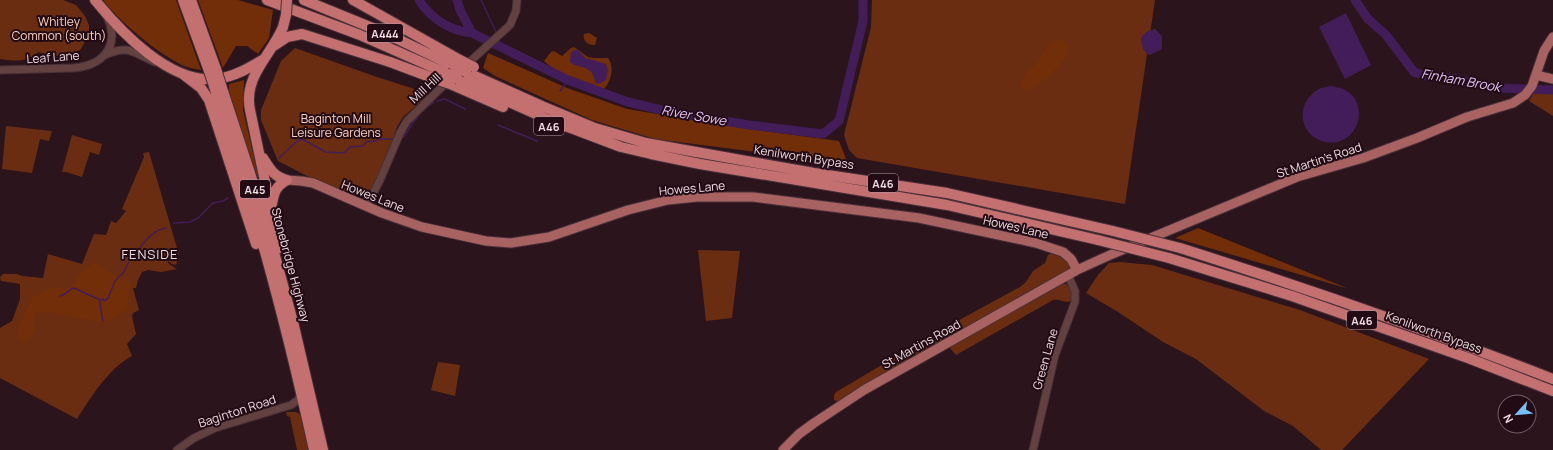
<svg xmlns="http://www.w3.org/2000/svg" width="1553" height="450" viewBox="0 0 1553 450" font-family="Manrope,sans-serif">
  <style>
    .green { fill: #6a2d11 }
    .forest { fill: #722d09 }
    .water { fill: #431d59 }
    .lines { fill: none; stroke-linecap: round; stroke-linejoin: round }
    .stream { stroke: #431d59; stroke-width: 1.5 }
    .river { stroke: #431d59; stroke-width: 9 }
    .minor-casing { stroke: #473038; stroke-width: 9 }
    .major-casing { stroke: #473038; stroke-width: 11 }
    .highway-casing { stroke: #473038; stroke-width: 12 }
    .minor { stroke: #634140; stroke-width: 7 }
    .major { stroke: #a96262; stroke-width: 9 }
    .highway { stroke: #c46f70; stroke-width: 10 }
    .highway-bridge-casing { stroke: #473038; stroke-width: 12; stroke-linecap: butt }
    .highway-bridge { stroke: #c46f70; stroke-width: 10 }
    .labels { text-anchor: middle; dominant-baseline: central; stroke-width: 4; stroke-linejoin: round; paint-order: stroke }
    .shield { fill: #220b14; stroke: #b19da4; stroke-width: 1 }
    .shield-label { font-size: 11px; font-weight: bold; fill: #eedce1 }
    .park-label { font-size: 12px; fill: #fdd1c0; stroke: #220b14 }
    .street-label { font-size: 12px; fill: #eedce1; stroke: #220b14 }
    .water-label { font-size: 13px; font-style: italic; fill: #e5c5fc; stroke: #220b14 }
    .neighbourhood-label { font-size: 13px; letter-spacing: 1px; fill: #eedce1; stroke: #220b14 }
  </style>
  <rect width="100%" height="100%" fill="#2c141d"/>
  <path class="green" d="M0 0H63L76 5 85 16 89 25V34L81 49 74 54 64 56H52L38 52C27 63 14 61 0 59Z
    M872 0H1155L1125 204 857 158 849 150 844 135 871 27Z
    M295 48 374 76 430 94 403 117 397 127 386 159 371 189 350 195 307 176 278 161 261 120V110L281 61Z
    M1536 89 1553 90V116L1529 101Z
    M6 126 52 131 49 141 40 139 32 173 2 169Z
    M72 135 102 144 99 155 90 152 82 177 66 172H62Z
    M149 152 179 255 176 252H172L167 255 166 259 169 264 177 269 161 272 148 270 142 272 138 280 136 288H133L139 310 133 313 132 316 136 334 127 344 132 356C109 368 91 397 77 419L0 378V328L12 321 20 299V284L1 281 0 277 3 274H17L22 276 43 278 48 254 82 264 94 234 106 235 111 221 116 223 126 211 122 209 144 157 143 153Z
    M698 250 740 251 732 318 706 321Z
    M1053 252 1067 258 1071 268 1070 270 839 402 834 400V395L836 392 941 330 1020 287 1026 282 1033 271 1045 263 1048 255Z
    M175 253 177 263 175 265 170 263 168 259 170 254Z
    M1120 262 1152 265 1300 310 1429 359 1342 450H1321L1293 426 1264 411 1196 359 1163 342 1118 312 1086 293 1098 275 1109 263Z
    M1062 284H1067L1072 292V300C1066 305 1060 298 1053 300L956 355 949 347Z
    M438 362 460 365 455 396 431 390Z
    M286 412H296L301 415 309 450H297L290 417 287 416Z"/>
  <path class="forest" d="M103 0H176L201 70C196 69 189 68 184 66 158 54 120 22 103 0Z
    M198 0H238L273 10 269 38 258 54 247 46H236L223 68Z
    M589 33 597 38 595 45C588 46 582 40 584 34Z
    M1059 38 1069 45 1068 56 1048 78 1029 91 1020 86 1027 71 1038 61 1049 44Z
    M574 47 588 57 594 58H608C615 67 611 81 604 89 583 82 560 76 544 61L551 52 554 51 562 56 571 48Z
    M488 53 567 88 627 109 742 128 839 141 848 164 655 139 592 120 495 76 483 68Z
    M244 80 243 110 258 174 257 183 229 93V84Z
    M1198 228 1349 289 1175 238Z
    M95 262C101 265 106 270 111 273 119 277 124 278 131 284L127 310 106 322 101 323 51 312 37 313 34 317 35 331 26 342 21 343 19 339 18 328 32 298 49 288H70L82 271Z"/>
  <path class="water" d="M1346 13 1371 65 1345 79 1319 27Z
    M1155 29 1162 36V49L1150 55C1142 52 1142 45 1141 38L1146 32Z
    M575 50H578L585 58 606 64 608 70 606 80 599 84 596 83C594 79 594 76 592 73 586 65 576 68 570 62L571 52Z
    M1331 86C1334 87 1339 87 1343 89 1374 103 1356 152 1322 141 1315 139 1310 135 1306 128 1298 114 1305 96 1319 89 1322 87 1327 87 1331 86Z"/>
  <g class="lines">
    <path class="stream" d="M481 0 497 34
      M498 38 502 47
      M560 91 568 80
      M437 101 445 99 465 109
      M498 125 537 141
      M399 140C406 138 410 125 415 120 420 113 427 106 434 102
      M279 158 297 141 302 139 326 152 341 153 345 152 350 147 363 146 366 142 376 141 379 139H392
      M174 223 190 222 198 218 213 203 223 201 228 198
      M134 255C142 245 153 229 166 228
      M60 296C66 295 69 289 74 288L100 300
      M103 321 100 305V300L103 299 104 301 108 298 115 281 123 273 129 262"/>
    <path class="river" d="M419 0C430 18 450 31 472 33
      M457 0 460 10 472 33 568 80 628 102 666 111 749 125 823 134 839 121 863 21V0
      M1355 0 1368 19 1386 35 1414 72 1429 77 1451 78 1498 88 1553 90"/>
    <defs>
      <path id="minor" d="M105 55C129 44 133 53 155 62
        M464 67 510 25 516 11 517 0
        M0 70 73 68C101 66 120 48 108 19
        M366 207 380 180 400 133 407 121 449 80
        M177 450 194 438 215 428 291 405 298 400 301 394
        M1033 450 1055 355 1075 302V291L1068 275"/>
      <path id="major" d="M1536 75 1553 79
        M287 180 301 181 313 183 382 213 422 227 486 241 511 243 549 237 628 210 668 200 697 197H753L919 218 1036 243 1063 252 1071 259 1077 270
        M783 450 799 434 814 423 864 390 1077 270 1110 255 1297 177 1363 158 1417 138 1467 117 1513 103 1525 95 1532 86 1544 51 1553 37"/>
      <path id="highway" d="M95 0C121 32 170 84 216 79 234 77 249 68 264 59
        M183 0 209 71
        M191 0 216 69
        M267 0 360 35 446 73
        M304 0 387 34 454 66
        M353 0 460 60
        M275 45 287 37 302 34 390 62 438 80
        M466 72 542 106 595 128 646 143 814 173 947 193 1113 231
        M184 75 201 88 209 100 256 244
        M458 79 547 119 621 147 651 154 700 164 947 205 1098 240
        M450 84 503 107
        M221 85 265 219 293 322 323 450
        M214 86C226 126 240 166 252 207 276 287 296 368 314 450
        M263 158C270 169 274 177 287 180
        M272 204C274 192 276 186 287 180
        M279 248 250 110C243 76 271 56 283 27
        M1180 248C1306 288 1430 331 1553 379
        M1169 258 1292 296 1468 358 1553 391"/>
    </defs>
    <use href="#minor" class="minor-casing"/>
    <use href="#major" class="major-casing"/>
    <use href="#highway" class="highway-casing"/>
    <use href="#minor" class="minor"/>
    <use href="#major" class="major"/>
    <use href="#highway" class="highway"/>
    <defs>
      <path id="highway-bridge" d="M283 27 286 15 287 0
        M460 60 474 67
        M454 66 466 72
        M216 69 221 85
        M209 71 214 86
        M446 73 458 79
        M438 80 450 84
        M1113 231 1180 248
        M1098 240 1169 258"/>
    </defs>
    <use href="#highway-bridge" class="highway-bridge-casing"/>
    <use href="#highway-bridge" class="highway-bridge"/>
  </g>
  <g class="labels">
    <g class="shield">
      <rect x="367" y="24" width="36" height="18" rx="3"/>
      <rect x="534" y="117" width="30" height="18" rx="3"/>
      <rect x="868" y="174" width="30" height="18" rx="3"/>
      <rect x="240" y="180" width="30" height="18" rx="3"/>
      <rect x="1347" y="311" width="30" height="18" rx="3"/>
    </g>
    <g class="shield-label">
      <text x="385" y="33">A444</text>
      <text x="549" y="126">A46</text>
      <text x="883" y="183">A46</text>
      <text x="255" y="189">A45</text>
      <text x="1362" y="320">A46</text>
    </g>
    <g class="park-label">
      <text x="59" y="21">Whitley<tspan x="59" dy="14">Common (south)</tspan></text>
      <text x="336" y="118">Baginton Mill<tspan x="336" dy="14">Leisure Gardens</tspan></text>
    </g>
    <g class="street-label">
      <text transform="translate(53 57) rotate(-4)">Leaf Lane</text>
      <text transform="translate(425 88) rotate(-43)">Mill Hill</text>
      <text transform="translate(804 157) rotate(9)">Kenilworth Bypass</text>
      <text transform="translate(1319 160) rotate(-18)">St Martin's Road</text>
      <text transform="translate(692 188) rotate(-5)">Howes Lane</text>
      <text transform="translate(373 196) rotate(22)">Howes Lane</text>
      <text transform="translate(1016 227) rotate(13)">Howes Lane</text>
      <text transform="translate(291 265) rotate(75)">Stonebridge Highway</text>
      <text transform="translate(1434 332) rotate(20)">Kenilworth Bypass</text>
      <text transform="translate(921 344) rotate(-29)">St Martins Road</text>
      <text transform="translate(1045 359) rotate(-74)">Green Lane</text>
      <text transform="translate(237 411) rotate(-18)">Baginton Road</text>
    </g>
    <g class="water-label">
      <text transform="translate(1461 80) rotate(10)">Finham Brook</text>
      <text transform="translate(694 115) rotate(10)">River Sowe</text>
    </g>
    <g class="neighbourhood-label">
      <text x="150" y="254">FENSIDE</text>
    </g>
  </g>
  <g transform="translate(1517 414) rotate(243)"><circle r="19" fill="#220b14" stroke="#745f66"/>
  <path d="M0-3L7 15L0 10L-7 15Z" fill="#75c0f6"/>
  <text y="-6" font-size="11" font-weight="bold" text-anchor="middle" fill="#eedce1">N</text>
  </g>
</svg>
